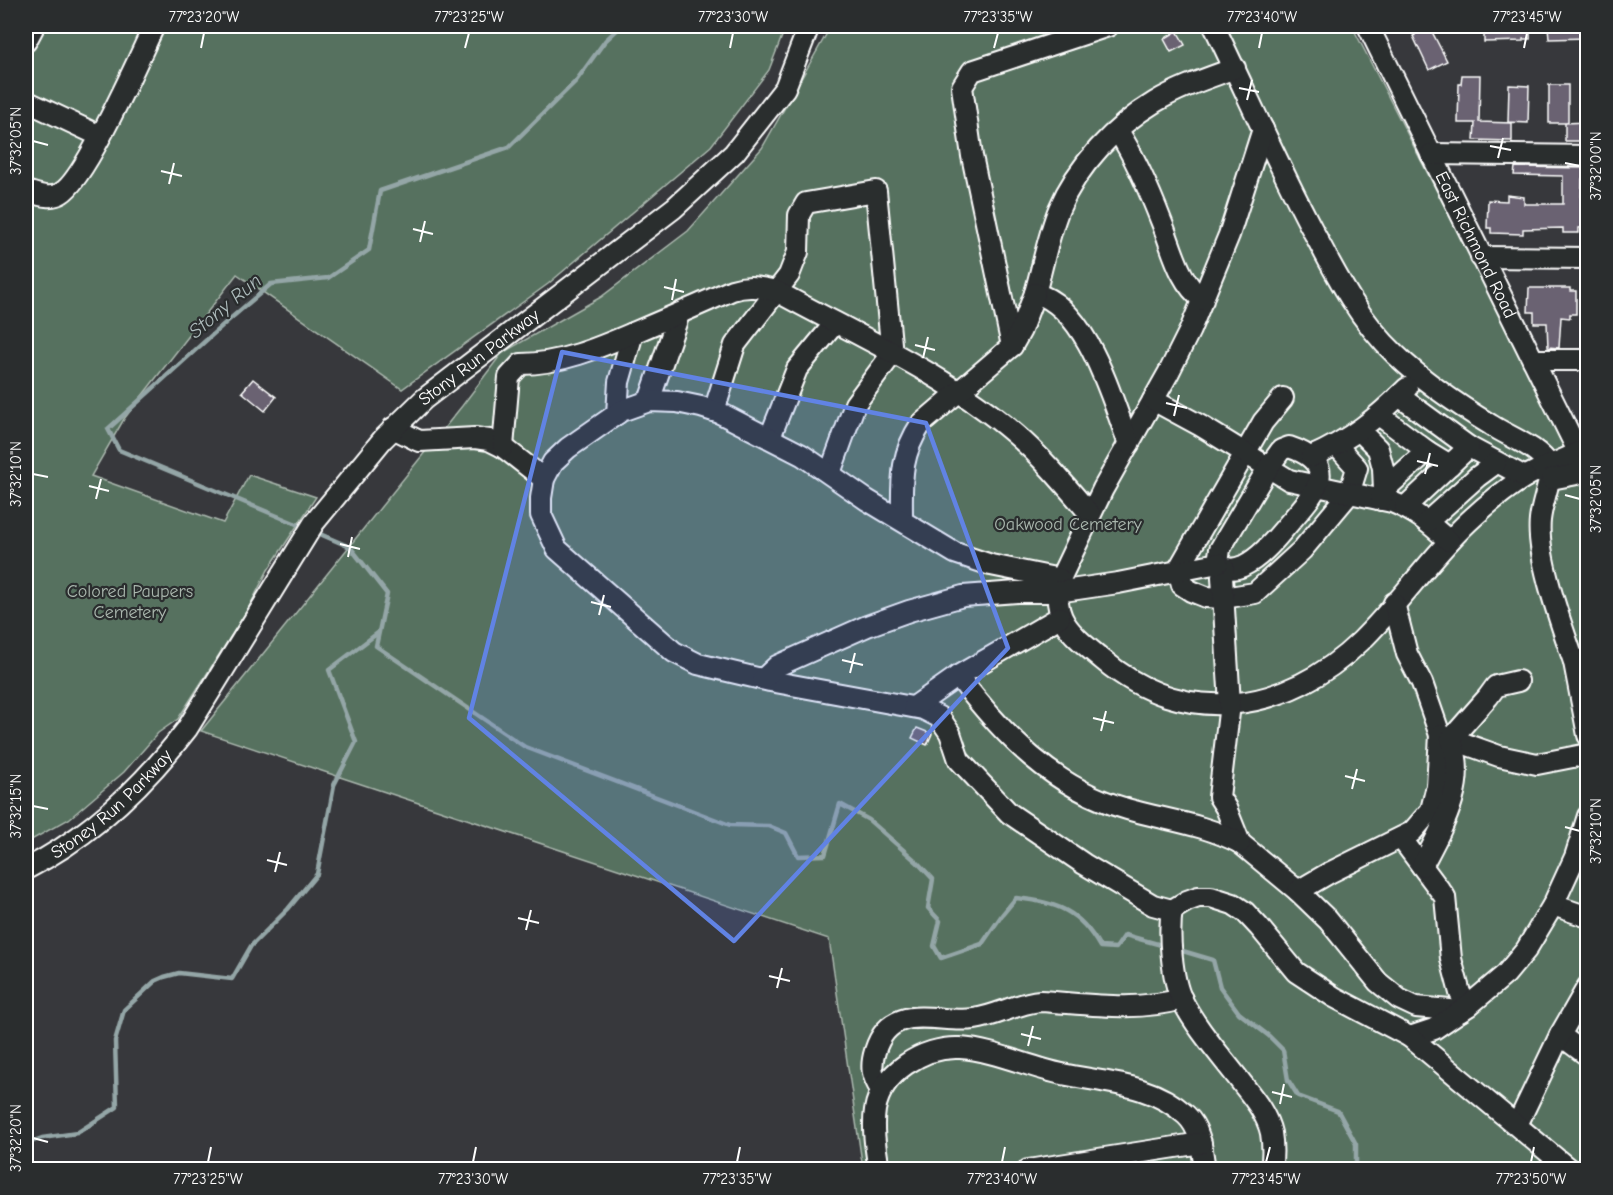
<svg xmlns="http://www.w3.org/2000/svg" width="1613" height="1195" viewBox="0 0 1613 1195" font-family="'Comic Neue',sans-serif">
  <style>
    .green { fill: #57715f; stroke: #abb8af; stroke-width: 1.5 }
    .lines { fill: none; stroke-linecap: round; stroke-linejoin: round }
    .stream { stroke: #94a6a7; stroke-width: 4.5 }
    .building { fill: #6a6272; stroke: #fff; stroke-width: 1.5 }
    .minor-casing { stroke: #fff; stroke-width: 24 }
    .minor { stroke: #2a2d2e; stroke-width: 20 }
    .marked { fill: #6183e4; fill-opacity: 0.2; stroke: #6183e4; stroke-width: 4.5; stroke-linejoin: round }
    .ticks { fill: none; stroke: #fff; stroke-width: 2 }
    .labels { text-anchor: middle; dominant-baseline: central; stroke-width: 4.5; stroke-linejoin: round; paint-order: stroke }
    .street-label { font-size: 18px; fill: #fff; stroke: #2a2d2e }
    .park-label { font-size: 18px; fill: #abb8af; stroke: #2a2d2e }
    .water-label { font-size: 20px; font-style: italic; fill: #aebcbd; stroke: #2a2d2e }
    .neatline { fill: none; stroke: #fff; stroke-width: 2 }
    .ticks-label { font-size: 15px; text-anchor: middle; fill: #fff }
  </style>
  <rect width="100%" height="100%" fill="#37383c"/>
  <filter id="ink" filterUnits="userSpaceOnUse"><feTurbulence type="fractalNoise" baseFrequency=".0167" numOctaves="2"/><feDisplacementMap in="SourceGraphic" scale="12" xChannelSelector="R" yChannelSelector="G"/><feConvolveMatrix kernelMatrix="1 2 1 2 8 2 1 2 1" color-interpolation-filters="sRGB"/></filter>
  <g filter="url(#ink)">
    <path class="green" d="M26 26H786L769 70 711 146 548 284 402 389 237 274 124 419 91 476 223 523 249 475 316 497 268 570 247 611 178 719 158 733 124 772 69 819 26 843Z
      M831 26H1352L1569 449 1580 482 1587 483V1169H863L829 939 201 731 462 406 502 353 601 297 688 231 762 148Z"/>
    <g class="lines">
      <path class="stream" d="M306 528 119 450 108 429 223 325 271 284 328 278 369 250 380 191 509 147 576 81 605 41 621 26
        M379 632 376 646 525 747 730 825 769 826 786 833 798 856 825 855 840 804 869 820 917 862 933 879 928 908 940 921 934 946 941 958 982 944 1002 915 1016 898C1057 902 1080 911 1100 947L1116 948 1125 935 1165 946
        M1176 949 1213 960 1220 987 1239 1013 1269 1036 1283 1050 1288 1080 1298 1096 1338 1111 1356 1144V1170
        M26 1144 42 1138 77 1133 117 1107 115 1041 124 1010 155 981 164 977 179 973 232 979 251 946 288 909 317 874 334 785 356 742 329 670 379 632 387 594 350 547 313 531"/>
    </g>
    <path class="building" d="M1410 26H1429L1447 61 1429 70 1413 36 1415 35Z
      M1484 26H1530V39H1523V41L1484 42Z
      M1548 26H1587V38L1549 39Z
      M1177 31 1185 45 1171 52 1164 39Z
      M1462 75H1480L1479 122 1512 123V141L1474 140 1475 123H1458L1459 84H1461Z
      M1509 85 1529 86 1528 123 1508 122Z
      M1549 85H1568V123H1549Z
      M1587 122V141H1565V123Z
      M1515 167 1587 168V179H1582L1581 208H1587V227L1579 228V233H1563V228L1523 229V234L1491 233V228H1487L1488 200 1507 201V195L1524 197V204H1563V176L1514 175Z
      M1529 288H1570V291H1576V314H1570V318L1561 317 1559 348 1548 347 1547 323H1534V312H1528Z
      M253 379 276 397 265 411 242 392Z
      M917 728 932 734 927 745 912 738Z"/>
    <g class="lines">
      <defs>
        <g id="minor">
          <path d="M1214 26C1247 94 1277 163 1313 231 1336 275 1359 320 1396 355 1424 382 1458 405 1491 425 1511 438 1537 446 1550 466 1551 484 1542 501 1540 520 1536 557 1562 626 1574 662"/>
          <path id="s1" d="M1368 26 1574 443 1587 463"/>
          <path d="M26 41 34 26"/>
          <path d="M26 101 100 136"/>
          <path d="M1263 129 1229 235 1190 330 1169 372 1103 489 1060 579C1050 620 1073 635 1103 660 1185 729 1287 713 1361 641 1399 604 1429 559 1468 522 1485 506 1504 490 1525 477 1541 467 1561 462 1578 452"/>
          <path d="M1118 131C1136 159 1150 192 1162 223 1173 250 1179 282 1203 300"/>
          <path d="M1431 154 1588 156"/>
          <path d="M26 191C37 194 50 200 61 193 86 179 139 57 154 26"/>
          <path d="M1481 257 1588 258"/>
          <path d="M1012 346 972 156 962 87 972 71 1108 26"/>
          <path d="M1533 360H1588"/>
          <path d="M1399 396 1469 447 1525 477"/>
          <path d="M1283 398 1263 422 1178 570 1182 585 1191 591 1206 597 1223 598 1255 593 1302 550 1349 494 1357 468 1337 446"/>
          <path d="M1153 400 1201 426 1289 480 1392 502C1417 512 1430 524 1449 541"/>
          <path d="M649 401 679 314"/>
          <path d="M714 411 735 345 789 275 798 252 799 215 806 203 876 191 892 354 855 404 830 473"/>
          <path d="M617 414 619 382 633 333"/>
          <path d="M1379 415 1427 451 1450 465"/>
          <path d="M393 428 419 441 475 438 489 440 503 447 544 479"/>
          <path d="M1360 431 1378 449 1383 468 1384 490"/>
          <path d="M770 437 797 369 835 323"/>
          <path d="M1129 444C1111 398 1088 308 1035 293 1043 265 1048 236 1059 209 1077 166 1115 126 1155 102 1180 87 1208 78 1235 68"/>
          <path d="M503 447 509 377 521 364C560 364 598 348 633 333 666 319 699 305 732 290 748 285 759 287 776 291 856 335 946 374 1015 434 1042 457 1066 486 1090 514"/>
          <path d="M1289 447C1343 465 1314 494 1290 522 1277 537 1262 557 1243 566 1234 570 1225 570 1218 563L1220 549 1268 468 1281 450Z"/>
          <path d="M1311 457C1350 440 1377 418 1407 388"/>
          <path d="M1551 479 1577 474 1587 463"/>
          <path d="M1381 500 1384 490 1427 451"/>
          <path d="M1405 507 1469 447"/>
          <path d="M902 520C902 482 899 457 921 424L1012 346 1021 330 1035 293"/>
          <path d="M1427 522 1477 477 1496 463"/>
          <path d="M1224 567 1222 577 1230 704 1219 797 1226 808 1240 843 1298 891"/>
          <path d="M1060 579 991 565 955 553 867 500 802 455 720 413 701 407 677 402 649 401 621 411 568 448 553 462 544 479 541 498V515L557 549 674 652 698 664 770 681 923 709 939 717 950 733 959 760 1009 813 1084 864 1153 905 1172 910"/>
          <path d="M1394 603 1407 654 1422 683 1440 735 1499 756 1537 764 1588 754"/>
          <path d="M1588 658 1574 662 1588 735"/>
          <path d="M958 676C1003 735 1053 788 1127 809 1165 820 1204 824 1240 843"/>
          <path d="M763 679 777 666 867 626 909 611 963 596 1017 592H1057L1118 583 1218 563"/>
          <path d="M914 707 958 676 1060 617"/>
          <path d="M1440 735 1437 786 1431 810 1412 832 1329 873 1298 891 1328 920 1378 982 1399 999 1416 1007 1461 1011"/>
          <path d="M1401 838 1445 897 1451 959 1460 993 1468 1006"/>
          <path d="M1422 866C1442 828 1469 783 1451 739L1488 697 1496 686 1518 681"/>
          <path id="s2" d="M26 869C91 836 143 786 187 729L314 523 383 439 424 399 674 208 734 153 785 88 809 26"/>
          <path d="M1553 905 1588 917"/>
          <path d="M1560 1035 1588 1056"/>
          <path d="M1410 1037 1434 1029 1468 1006 1506 974 1526 950 1553 905 1575 857 1588 816"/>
          <path d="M881 1090C872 1076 870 1067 875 1051 891 1000 936 1024 974 1019 997 1016 1017 1003 1040 1001 1088 1004 1135 1012 1182 999"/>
          <path d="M1517 1125 1560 1035 1588 986"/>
          <path d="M879 1170C876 1150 872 1130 875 1110 881 1073 923 1046 960 1048 993 1050 1029 1067 1062 1074 1105 1083 1151 1083 1186 1115 1201 1129 1202 1150 1205 1170"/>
          <path d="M1028 1170 1201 1143"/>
          <path d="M1271 1170C1273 1157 1273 1145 1271 1133 1267 1115 1255 1100 1244 1086 1224 1059 1197 1030 1182 1000 1172 980 1168 933 1172 910L1187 901 1198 897H1211L1233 904 1245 912 1259 927 1296 972 1334 997 1410 1037 1570 1170"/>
        </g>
      </defs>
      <use href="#minor" class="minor-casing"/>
      <use href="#minor" class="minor"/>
    </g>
  </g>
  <path class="marked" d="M562 352 926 423 1008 648 734 941 469 718Z"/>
  <path class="ticks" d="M201 48 204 33M465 48 469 33M730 48 733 33M994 48 998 33M1259 48 1262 33M1524 48 1527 33M1239 88 1259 92M1247 100 1252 80M33 141 48 145M1490 146 1511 150M1498 158 1503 138M1565 163 1580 166M161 171 182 176M169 184 174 163M413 229 433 234M420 242 425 221M664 287 684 292M672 300 676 279M915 345 935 350M923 358 928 337M1166 403 1187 408M1174 416 1179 395M1417 461 1438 466M33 474 48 477M1425 474 1430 453M89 486 109 491M1565 495 1580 499M96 499 101 479M340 544 360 549M348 557 352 537M591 602 611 607M599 615 604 595M842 660 863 665M850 673 855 653M1093 718 1114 723M1101 731 1106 711M1345 776 1365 781M1352 789 1357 769M33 806 48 809M1565 827 1580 831M267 860 287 865M275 872 280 852M518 918 539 923M526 930 531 910M769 976 790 981M777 988 782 968M1021 1034 1041 1039M1028 1046 1033 1026M1272 1092 1292 1097M1280 1104 1284 1084M33 1138 48 1142M208 1162 211 1147M473 1162 476 1147M737 1162 740 1147M1002 1162 1005 1147M1266 1162 1270 1147M1531 1162 1534 1147"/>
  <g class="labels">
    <g class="street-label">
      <text stroke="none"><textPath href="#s1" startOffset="244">East Richmond Road</textPath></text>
      <text stroke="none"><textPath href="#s2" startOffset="692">Stony Run Parkway</textPath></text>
      <text stroke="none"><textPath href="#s2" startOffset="108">Stoney Run Parkway</textPath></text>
    </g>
    <g class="park-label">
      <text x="1068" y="524">Oakwood Cemetery</text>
      <text x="130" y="591">Colored Paupers<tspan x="130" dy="21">Cemetery</tspan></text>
    </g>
    <g class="water-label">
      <text transform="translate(225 306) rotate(-40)">Stony Run</text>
    </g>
  </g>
  <rect width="1613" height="1195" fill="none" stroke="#2a2d2e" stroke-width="66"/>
  <rect x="33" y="33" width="1547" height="1129" class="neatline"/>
  <g class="ticks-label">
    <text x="204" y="22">77°23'20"W</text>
    <text x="469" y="22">77°23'25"W</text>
    <text x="733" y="22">77°23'30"W</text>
    <text x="998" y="22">77°23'35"W</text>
    <text x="1262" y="22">77°23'40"W</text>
    <text x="1527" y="22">77°23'45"W</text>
    <text transform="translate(16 141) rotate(-90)" y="5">37°32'05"N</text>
    <text transform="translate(1596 166) rotate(-90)" y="5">37°32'00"N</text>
    <text transform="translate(16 474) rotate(-90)" y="5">37°32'10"N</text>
    <text transform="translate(1596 499) rotate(-90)" y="5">37°32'05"N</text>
    <text transform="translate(16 806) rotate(-90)" y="5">37°32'15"N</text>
    <text transform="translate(1596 831) rotate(-90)" y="5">37°32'10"N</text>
    <text transform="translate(16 1138) rotate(-90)" y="5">37°32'20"N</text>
    <text x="208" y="1184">77°23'25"W</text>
    <text x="473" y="1184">77°23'30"W</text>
    <text x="737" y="1184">77°23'35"W</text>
    <text x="1002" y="1184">77°23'40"W</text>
    <text x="1266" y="1184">77°23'45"W</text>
    <text x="1531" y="1184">77°23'50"W</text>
  </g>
</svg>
